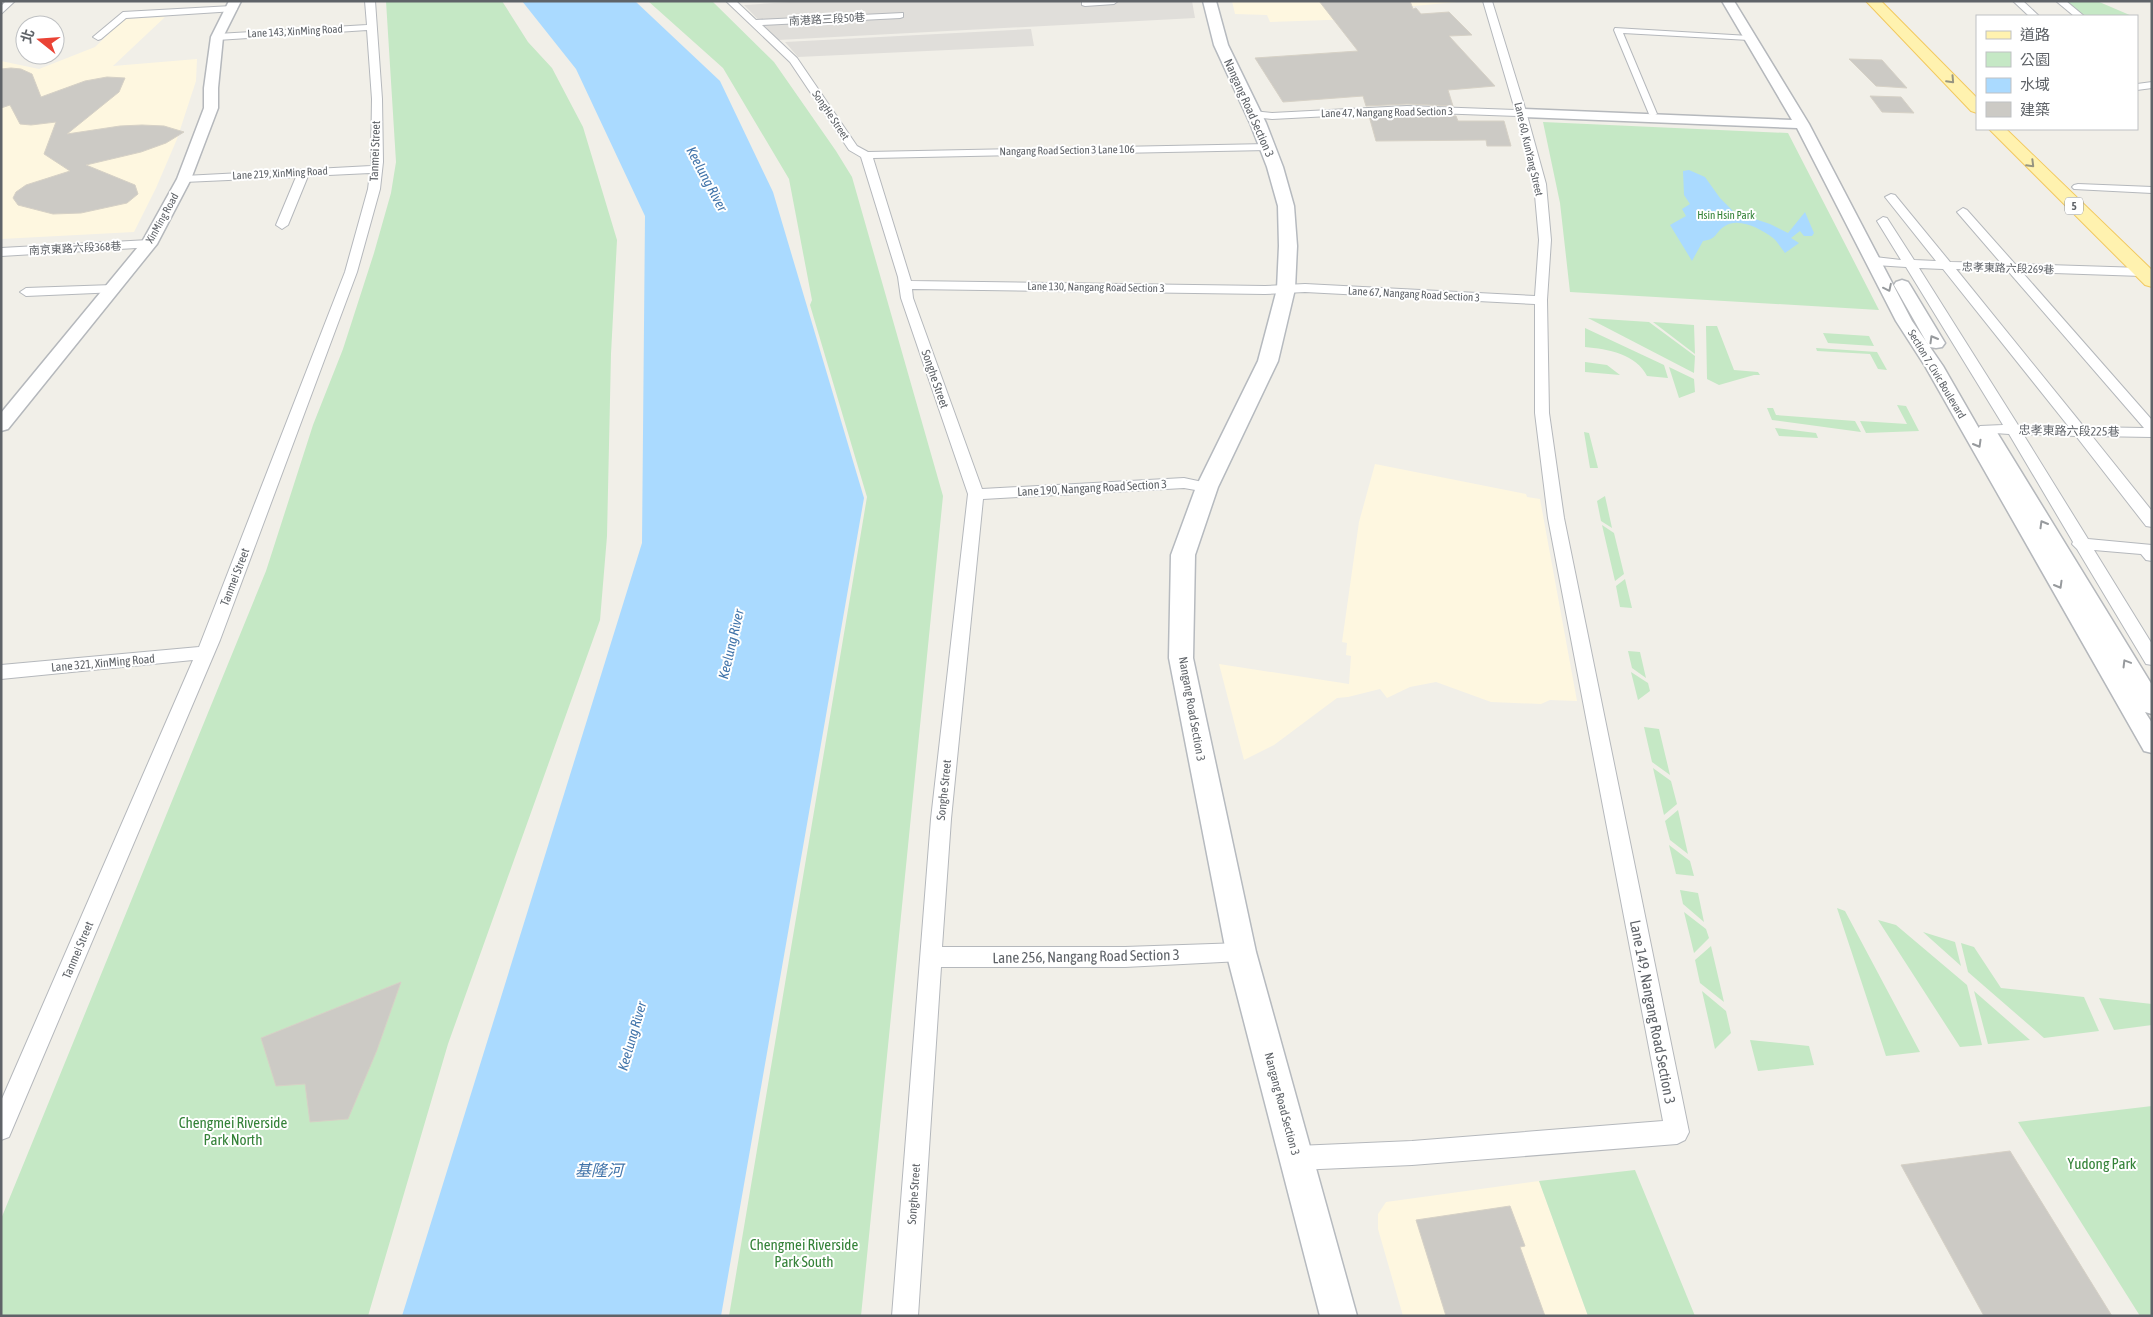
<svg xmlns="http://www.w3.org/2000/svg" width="2153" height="1317" viewBox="0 0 2153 1317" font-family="'Asap Condensed','Noto Sans TC',sans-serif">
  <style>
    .commercial { fill: #fef7e0 }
    .industrial { fill: #e0deda }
    .green { fill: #c5e8c5 }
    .water { fill: #aadaff }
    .building { fill: #cccac5; stroke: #d6d1c6 }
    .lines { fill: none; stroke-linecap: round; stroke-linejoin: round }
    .pedestrian-casing { stroke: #b5b8bc; stroke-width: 2 }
    .minor-casing { stroke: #b5b8bc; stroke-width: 2 }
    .tertiary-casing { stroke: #b5b8bc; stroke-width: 3 }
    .secondary-casing { stroke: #b6babf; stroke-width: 3 }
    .primary-casing { stroke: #f2c960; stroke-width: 2 }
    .pedestrian { fill: #fff; fill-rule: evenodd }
    .minor { fill: #fff; fill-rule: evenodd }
    .tertiary { fill: #fff; fill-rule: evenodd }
    .secondary { fill: #fff; fill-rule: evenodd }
    .primary { fill: #fff2af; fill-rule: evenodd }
    .oneway { stroke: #979581 }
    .oneway2 { stroke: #979a9d }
    .labels { text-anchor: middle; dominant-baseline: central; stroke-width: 4; stroke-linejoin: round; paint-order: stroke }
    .far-street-label { font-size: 11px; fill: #5f6368; stroke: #fff }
    .shield { fill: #fff; stroke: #8f9295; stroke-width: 1 }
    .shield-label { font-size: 11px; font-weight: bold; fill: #5f6368 }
    .far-park-label { font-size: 11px; fill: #348238; stroke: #fff }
    .street-label { font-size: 12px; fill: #5f6368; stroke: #fff }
    .water-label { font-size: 14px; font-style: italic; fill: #4174aa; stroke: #fff }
    .near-street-label { font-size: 15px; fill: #5f6368; stroke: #fff }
    .near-park-label { font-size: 15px; fill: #348238; stroke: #fff }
    .near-water-label { font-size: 16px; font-style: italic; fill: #4174aa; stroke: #fff }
  </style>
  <rect width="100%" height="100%" fill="#f1efe8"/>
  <path class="commercial" d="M1232 1H1456L1457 2 1350 12 1355 19 1270 22 1267 15 1235 14Z
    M165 17 113 66 197 59 196 81 177 139 156 188 134 232 1 239V61L39 69 95 47 124 19Z
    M1375 464 1526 494 1527 497 1540 499 1577 701 1550 700 1541 704 1491 702 1436 682 1410 687 1387 698 1380 689 1348 697 1337 698 1274 745 1244 760 1219 664 1349 684 1351 656 1346 655 1347 643 1342 642 1359 522Z
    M1539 1181 1588 1316H1403L1378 1229V1214L1386 1202Z"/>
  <path class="industrial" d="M807 1H1192L1195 18 778 40 744 5Z
    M1031 29 1034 46 798 57 785 42Z"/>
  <path class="green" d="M386 1H502L528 42 552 68 583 127 617 240 611 354 607 536 600 620 448 1044 368 1316H1V1219L266 571 313 425 343 349 374 253 391 193 396 162Z
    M648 1H712L774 62 836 151 852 177 943 496 861 1316H729L867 497 810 305 812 300 789 179 723 68Z
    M2065 1H2097L2132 16H2084Z
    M1543 122 1788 133 1879 310 1570 292 1560 203Z
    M1588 318 1649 322 1695 356 1694 373Z
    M1653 322 1694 325 1695 354Z
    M1706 326H1717L1734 370 1758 372 1760 375H1754L1719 385 1707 379Z
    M1585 328 1664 365 1668 378 1647 376C1636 354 1608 349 1585 347Z
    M1823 333 1869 336 1874 346 1828 343Z
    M1816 348 1877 352 1887 370 1878 369 1870 354 1817 351Z
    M1585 362 1607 365 1620 375 1585 372Z
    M1669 367 1694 379 1695 392 1679 398Z
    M1897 405 1906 406 1919 431 1866 433 1860 421 1907 424Z
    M1767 408H1773L1776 415 1855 421 1861 432 1772 420Z
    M1775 428 1816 433 1818 438 1779 436Z
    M1584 432 1589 433 1598 468H1590Z
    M1605 496 1612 528 1601 521 1597 501Z
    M1602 525 1614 533 1624 574 1615 581Z
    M1625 579 1632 608 1620 607 1616 586Z
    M1628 651 1640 652 1646 678 1632 668Z
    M1631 672 1648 683 1650 691 1638 700Z
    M1644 727 1659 729 1670 775 1652 762Z
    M1653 768 1671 781 1677 804 1664 815Z
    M1678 810 1688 854 1670 840 1665 821Z
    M1669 845 1690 861 1694 876 1676 874Z
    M1680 890 1698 893 1704 922 1683 904Z
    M1837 908 1845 911 1920 1052 1886 1056Z
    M1684 912 1706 929 1709 938 1694 953Z
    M1878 920 1896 925 1967 985 1982 1045 1960 1047Z
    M1923 932 1955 942 1961 966Z
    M1961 943 1974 947 2001 988 2084 997 2099 1031 2044 1038 1968 972Z
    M1711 946 1724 1002 1700 983 1695 960Z
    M1702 991 1726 1011 1731 1033 1715 1049Z
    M1974 991 2030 1040 1988 1044Z
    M2099 998 2152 1004V1025L2114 1030Z
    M1750 1040 1809 1046 1814 1065 1758 1071Z
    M2152 1106V1316H2140L2018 1122Z
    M1635 1170 1695 1316H1588L1539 1181Z"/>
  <path class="water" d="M522 1H635L720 81 773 192 864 498 721 1316H402L642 543 645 216 576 69Z
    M1689 170 1705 177 1720 198 1734 212 1770 224 1788 233 1805 212 1814 233 1812 236H1804L1800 231 1791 238 1799 243 1785 253C1781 248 1777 241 1773 238 1761 229 1739 217 1725 226 1714 233 1718 239 1703 241L1692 261 1670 225 1686 216 1682 209 1690 204 1684 195 1683 171Z"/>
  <path class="building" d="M1319 1H1410L1413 9 1416 8 1421 14 1449 12 1472 35 1449 36 1495 86 1448 90 1453 106 1407 104 1366 106 1363 96 1283 102 1255 58 1358 51Z
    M1849 59 1882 60 1907 88 1876 86Z
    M11 68 21 69 32 74 41 97 85 81 107 77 125 78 119 92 67 134 120 126 142 125 164 126 184 132 166 143 141 152 86 165 135 185 138 194 127 203 81 213 53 214 18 205 13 198 16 192 26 185 70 171 44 154 56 122 31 125 20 124 10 105 1 108V69Z
    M1870 96 1901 97 1914 113 1882 112Z
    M1407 114 1456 116 1458 121H1504L1511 146H1487L1486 140 1376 141 1369 116Z
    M401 982 377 1050 348 1119 310 1122 305 1084 276 1086 261 1038Z
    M2010 1151 2112 1316H1984L1901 1165Z
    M1510 1206 1525 1246 1520 1247 1545 1316H1446L1416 1220Z"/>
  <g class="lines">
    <defs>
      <path id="pedestrian" d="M1615 28 1749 36 1753 38 1749 40 1623 33 1657 114 1653 116 1649 114 1614 30Z"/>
      <path id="minor" d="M6 1H15L1 14V6Z
        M365 1H375L382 99 383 162 380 189 357 272 220 640 9 1137 1 1140V1101L193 660 1 679V665L199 647 345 272 368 189 370 173 308 176 288 225 282 229 276 225 296 177 184 182 178 179 184 176 371 166V162L372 99 367 30 217 40 212 37 217 34 367 25Z
        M726 1H736L756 20 903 13V17L900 18 762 25 797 58 857 146 868 152 1268 144 1273 147 1268 150 873 158 911 281 1265 286 1305 284 1535 296 1539 240 1534 184 1517 116 1407 112 1272 119 1253 117 1248 114 1253 111 1272 113 1407 106 1515 110 1483 1H1492L1525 108 1546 184 1551 240 1547 300 1549 413 1564 518 1689 1132 1685 1140 1677 1144 1412 1165 1297 1170 1289 1166 1285 1158 1289 1150 1297 1146 1412 1141 1663 1121 1548 518 1535 413V304L1305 292 1265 294 912 289 913 298 982 489 1184 478 1212 484 1215 487 1212 490 1207 492 1184 488 983 499 951 819 942 947H1125L1241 943 1249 945 1252 952 1249 959 1241 961 1125 967H941L918 1316H892L931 819 968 494 901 298 898 277 861 157 849 150 790 62Z
        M1082 1H1118L1114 4 1085 6 1082 5Z
        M2013 1H2023L2039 16H2029Z
        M2056 1H2066L2084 16H2074Z
        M232 6 237 9 235 11 126 18 101 39 98 40 93 37 123 12Z
        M2152 82V88L2137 90V84Z
        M2078 184 2152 187V193L2074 189 2072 187 2074 185Z
        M1891 194 1895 195 1950 262 2001 263 1957 212 1963 208 1967 210 2015 264 2142 268 2148 272 2142 276 2022 272 2152 420V437L2092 436 2152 511V527L2146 526 2076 436 2023 434 2088 539 2152 545V561L2146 560 2141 554 2094 550 2152 644V665L2146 664 2077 549 2072 544 2073 542 2009 434 1980 432 1978 429 1980 426 2003 425 1906 267 1875 265 1869 261 1875 257 1901 260 1877 221 1883 217 1887 218 1914 260 1936 261 1885 197ZM1919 268 1943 269 2069 427 2018 425ZM1956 269 2008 271 2144 428 2084 427Z
        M149 240 153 241 155 244 153 247 1 256V248Z
        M113 285 119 289 118 292 26 296 20 292 26 288Z"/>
      <path id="tertiary" d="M229 1H241L223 37 218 88V108L191 179 157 244 8 429 1 431V413L142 242 177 179 204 108V88L211 37Z
        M1722 1H1734L1809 124 1912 321 1943 366 1981 432 1989 428 1996 430 1998 434 2152 685V714L2145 712 2152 723V753L2144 751 1925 366 1896 321 1797 128 1521 117 1514 113 1521 109 1792 120Z
        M1902 280 1908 282 1910 285 1945 343 1942 347 1936 348 1930 347 1927 343 1894 285 1896 282Z"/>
      <path id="secondary" d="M1203 1H1216L1228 45 1266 123 1283 167 1294 206 1297 246 1295 289 1278 361 1218 487 1195 555 1193 658 1256 952 1357 1316H1320L1226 952 1169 658 1171 555 1196 487 1258 361 1277 289 1279 246 1278 206 1267 167 1250 123 1214 45Z"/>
      <path id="primary" d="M1866 1H1881L1977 98V113L1971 111Z
        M1989 129H2006L2152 270V287L2145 285Z"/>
    </defs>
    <use href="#pedestrian" class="pedestrian-casing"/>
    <use href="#minor" class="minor-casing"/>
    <use href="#tertiary" class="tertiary-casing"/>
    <use href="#secondary" class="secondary-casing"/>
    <use href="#primary" class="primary-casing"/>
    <use href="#pedestrian" class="pedestrian"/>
    <use href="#minor" class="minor"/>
    <use href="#tertiary" class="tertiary"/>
    <use href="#secondary" class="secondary"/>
    <use href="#primary" class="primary"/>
  </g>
  <defs><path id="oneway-chevron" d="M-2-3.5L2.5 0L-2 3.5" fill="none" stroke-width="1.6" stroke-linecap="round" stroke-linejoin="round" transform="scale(1.25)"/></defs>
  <g class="oneway">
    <use href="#oneway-chevron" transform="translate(1951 80) rotate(47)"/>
    <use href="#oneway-chevron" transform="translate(2031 164) rotate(45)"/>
  </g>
  <g class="oneway2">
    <use href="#oneway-chevron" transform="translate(1888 288) rotate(64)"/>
    <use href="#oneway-chevron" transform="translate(1933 339) rotate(-120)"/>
    <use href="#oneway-chevron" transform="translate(1978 444) rotate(60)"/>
    <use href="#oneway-chevron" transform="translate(2043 524) rotate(-120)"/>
    <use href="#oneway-chevron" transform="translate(2059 585) rotate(60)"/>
    <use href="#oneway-chevron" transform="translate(2126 663) rotate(-121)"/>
  </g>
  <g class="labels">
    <g class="far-street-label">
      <text transform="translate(827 19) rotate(-3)">南港路三段50巷</text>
      <text transform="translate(295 31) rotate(-3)">Lane 143, XinMing Road</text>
      <text transform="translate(1387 112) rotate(-1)">Lane 47, Nangang Road Section 3</text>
      <text transform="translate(831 115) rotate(56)">SongHe Street</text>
      <text transform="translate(1529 149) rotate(77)">Lane 60, KunYang Street</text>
      <text transform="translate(1067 150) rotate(-1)">Nangang Road Section 3 Lane 106</text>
      <text transform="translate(280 173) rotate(-3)">Lane 219, XinMing Road</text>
      <text transform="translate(162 218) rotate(-61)">XinMing Road</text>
      <text transform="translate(75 248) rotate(-3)">南京東路六段368巷</text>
      <text transform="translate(2008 268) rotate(2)">忠孝東路六段269巷</text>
      <text transform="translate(1096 287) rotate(1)">Lane 130, Nangang Road Section 3</text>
      <text transform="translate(1414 294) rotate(3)">Lane 67, Nangang Road Section 3</text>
      <text transform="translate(1937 374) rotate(59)">Section 7, Civic Boulevard</text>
    </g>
    <rect class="shield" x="2065" y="197.5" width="18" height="17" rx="4"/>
    <g class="shield-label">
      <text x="2074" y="206">5</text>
    </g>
    <g class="far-park-label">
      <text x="1726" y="215">Hsin Hsin Park</text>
    </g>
    <g class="street-label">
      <text transform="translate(1249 108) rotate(66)">Nangang Road Section 3</text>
      <text transform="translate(375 151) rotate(-88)">Tanmei Street</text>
      <text transform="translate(935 379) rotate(71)">Songhe Street</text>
      <text transform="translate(2069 431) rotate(1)">忠孝東路六段225巷</text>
      <text transform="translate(1092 488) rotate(-3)">Lane 190, Nangang Road Section 3</text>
      <text transform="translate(235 577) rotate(-69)">Tanmei Street</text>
      <text transform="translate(103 663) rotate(-5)">Lane 321, XinMing Road</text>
      <text transform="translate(1192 709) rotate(80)">Nangang Road Section 3</text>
      <text transform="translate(944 790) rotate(-84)">Songhe Street</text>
      <text transform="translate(78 950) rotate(-67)">Tanmei Street</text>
      <text transform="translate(1282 1104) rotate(75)">Nangang Road Section 3</text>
      <text transform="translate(914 1194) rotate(-86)">Songhe Street</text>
    </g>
    <g class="water-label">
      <text transform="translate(707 179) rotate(62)">Keelung River</text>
      <text transform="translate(731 644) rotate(-77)">Keelung River</text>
      <text transform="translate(632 1036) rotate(-74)">Keelung River</text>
    </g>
    <g class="near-street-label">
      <text transform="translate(1086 956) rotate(-1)">Lane 256, Nangang Road Section 3</text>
      <text transform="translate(1653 1012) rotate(79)">Lane 149, Nangang Road Section 3</text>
    </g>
    <g class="near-park-label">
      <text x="233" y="1122">Chengmei Riverside<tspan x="233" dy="17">Park North</tspan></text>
      <text x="2102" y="1163">Yudong Park</text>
      <text x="804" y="1244">Chengmei Riverside<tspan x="804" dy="17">Park South</tspan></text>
    </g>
    <g class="near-water-label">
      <text x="599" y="1170">基隆河</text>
    </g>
  </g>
  <rect width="2153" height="1317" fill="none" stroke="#5f6368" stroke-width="5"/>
  <rect x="1976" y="15" width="162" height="115" fill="#ffffff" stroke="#bfc1c3"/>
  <rect x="1986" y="31" width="25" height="8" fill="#fff2af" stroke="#bfc1c3"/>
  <text x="2020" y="40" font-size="15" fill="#5f6368">道路</text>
  <rect x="1986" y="52" width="25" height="15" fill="#c5e8c5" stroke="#bfc1c3"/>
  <text x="2020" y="65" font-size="15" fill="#5f6368">公園</text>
  <rect x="1986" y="78" width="25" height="15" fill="#aadaff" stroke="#bfc1c3"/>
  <text x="2020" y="90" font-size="15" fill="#5f6368">水域</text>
  <rect x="1986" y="102" width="25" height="15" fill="#cccac5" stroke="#bfc1c3"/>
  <text x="2020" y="115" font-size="15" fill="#5f6368">建築</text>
  <g transform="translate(40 40) rotate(287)"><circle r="24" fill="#ffffff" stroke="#bfc1c3"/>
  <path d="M0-4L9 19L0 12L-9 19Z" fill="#ea4335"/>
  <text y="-8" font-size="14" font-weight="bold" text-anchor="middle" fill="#5f6368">北</text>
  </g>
</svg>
